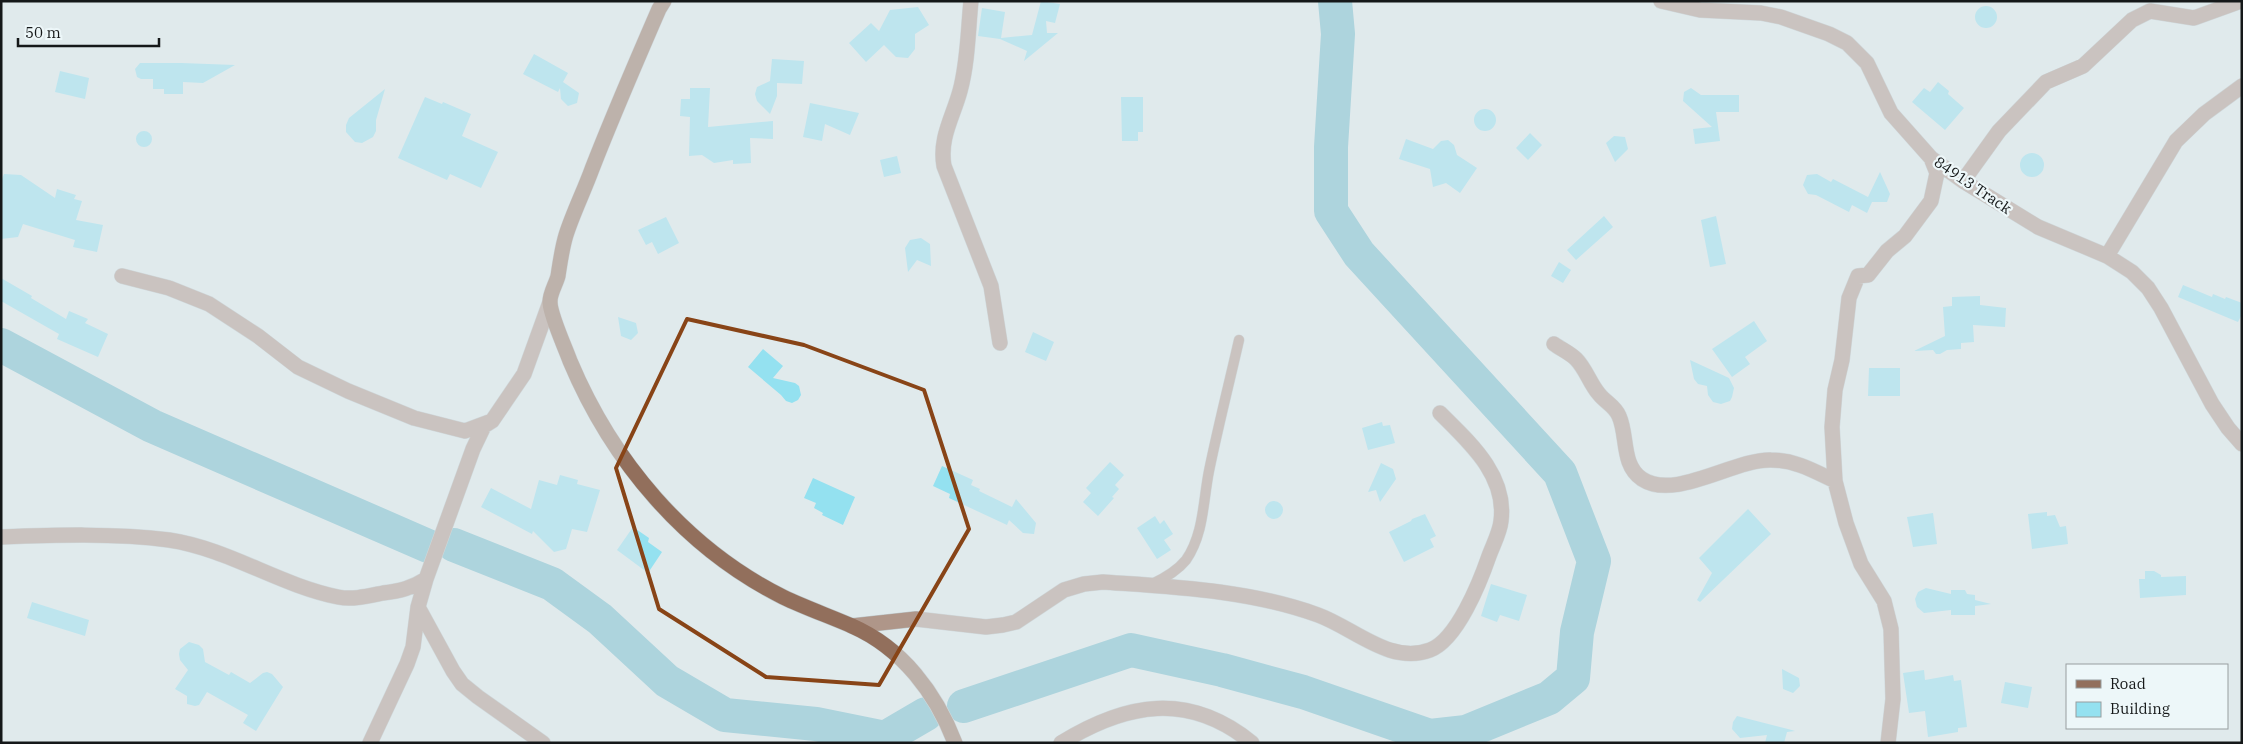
<svg xmlns="http://www.w3.org/2000/svg" width="2243" height="744" viewBox="0 0 2243 744" font-family="'IBM Plex Serif',serif">
  <style>
    .lines { fill: none; stroke-linecap: round; stroke-linejoin: round }
    .stream { stroke: #6fbac9; stroke-width: 5.5 }
    .river { stroke: #6fbac9; stroke-width: 34 }
    .building { fill: #94e1f0 }
    .lane-casing { stroke: #bbc4c6; stroke-width: 11 }
    .street-casing { stroke: #bbc4c6; stroke-width: 16 }
    .secondary-casing { stroke: #bbc4c6; stroke-width: 16 }
    .lane { stroke: #af9689; stroke-width: 10 }
    .street { stroke: #af9689; stroke-width: 15 }
    .secondary { stroke: #926f5c; stroke-width: 15 }
    .marked { fill: none; stroke: #884417; stroke-width: 4; stroke-linejoin: round }
    .labels { text-anchor: middle; dominant-baseline: central; stroke-width: 4.5; stroke-linejoin: round; paint-order: stroke }
    .street-label { font-size: 15px; fill: #151819; stroke: #edf7f9 }
  </style>
  <rect width="100%" height="100%" fill="#e0eaec"/>
  <g class="lines">
    <path class="stream" d="M1430 736 1431 743
      M885 738 887 743"/>
    <path class="river" d="M1 345 152 426 428 546
      M454 545 552 584 600 619 667 681 725 715 816 724 885 738 926 714
      M964 706 1131 650 1222 670 1303 692 1430 736 1466 732 1549 698 1573 678 1577 632 1594 561 1560 473 1359 254 1331 211V147L1338 34 1335 1"/>
  </g>
  <path class="building" d="M1041 1 1060 4 1055 23 1046 21 1047 33H1058L1024 61 1027 51 1000 39 978 36 982 8 1005 12 1001 38 1032 35Z
    M1975 17a11 11 0 1 1 22 0a11 11 0 1 1-22 0Z
    M918 7 929 25 915 34V49L908 58 896 57 884 45 866 62 849 43 871 23 879 31 890 10Z
    M534 54 568 73 563 82 579 93 577 103 568 106 561 99 560 88 558 92 523 74Z
    M772 59 804 61 802 84 777 83V96L770 114 757 101 755 94 757 87 770 81Z
    M140 63H181L235 65 203 83 183 82V94H164V89H153V79H141L137 77 135 69Z
    M60 71 89 78 85 99 55 92Z
    M1938 82 1949 91 1948 94 1964 108 1945 130 1912 102 1924 88 1930 92Z
    M690 88H710L708 127 773 121V139L750 138 751 163 733 164V160L714 163 702 155 689 156 690 117 680 116 681 99H690Z
    M1691 88 1701 95H1739V112H1716L1720 141 1695 144 1693 129 1712 127 1683 101 1684 92Z
    M385 89 376 120V131L373 137 362 143 355 142 346 132V125L349 118Z
    M425 97 442 104 443 102 471 114 462 136 498 152 481 188 450 174 447 180 398 158Z
    M1121 97H1143V132H1138V141H1122Z
    M810 103 859 113 850 135 825 124 822 141 803 137Z
    M1474 120a11 11 0 1 1 22 0a11 11 0 1 1-22 0Z
    M136 139a8 8 0 1 1 16 0a8 8 0 1 1-16 0Z
    M1530 133 1542 145 1528 160 1516 148Z
    M1614 136 1625 137 1628 149 1615 162 1606 143Z
    M1406 139 1433 149 1441 141 1448 140 1454 145 1457 155 1477 168 1460 193 1446 183 1433 187 1430 169 1399 159Z
    M2020 165a12 12 0 1 1 24 0a12 12 0 1 1-24 0Z
    M897 156 901 173 884 177 880 160Z
    M1880 172 1890 194 1887 202H1872L1867 213 1852 205 1849 212 1816 195 1808 194 1803 185 1807 175 1817 174 1831 182 1833 179 1868 197Z
    M4 174 21 175 55 198 57 189 76 195 74 199 82 201 76 220 103 225 97 252 73 247 75 240 23 224 18 237 1 239V182Z
    M1604 216 1613 227 1576 260 1567 250Z
    M1716 216 1726 264 1710 267 1701 220Z
    M666 217 679 243 658 254 652 242 646 245 638 230Z
    M921 238 930 244 931 266 917 260 908 272 905 248 910 240Z
    M1559 262 1571 270 1563 283 1551 276Z
    M1 278 32 296 31 298 66 319 69 311 88 319 85 323 108 334 98 357 57 339 59 334 1 301Z
    M2183 285 2212 297 2213 294 2225 299 2226 297 2242 303V314L2238 322 2178 297Z
    M1980 296V305L2006 308 2005 327 1973 325 1974 342 1961 343V349L1947 350 1940 354H1936L1933 350 1914 351 1945 336 1943 307 1952 306V297Z
    M618 317 636 323 638 333 631 340 621 336Z
    M1754 321 1767 341 1745 357 1750 364 1732 377 1712 349Z
    M1033 332 1054 342 1046 361 1025 352Z
    M763 349 783 366 773 378 795 383 799 386 801 395 798 400 792 403 786 401 781 395 748 367Z
    M1690 360 1729 378 1734 388 1732 397 1730 401 1721 404 1713 402 1708 395 1707 386 1698 384 1694 379Z
    M1869 368H1900V396H1868Z
    M1382 422 1383 426 1390 425 1395 443 1368 450 1362 428Z
    M1110 462 1124 475 1115 485 1119 489 1112 497 1114 498 1098 516 1083 502 1091 493 1086 488Z
    M1381 463 1393 469 1396 479 1380 502 1376 490 1368 492Z
    M942 466 973 480 971 485 980 489 979 491 1012 507 1016 499 1036 523 1034 534 1023 533 1009 520 1007 525 949 498 950 494 933 486Z
    M560 475 578 480 577 484 600 490 587 532 572 529 566 549 554 552 533 531 532 534 481 507 491 488 531 509 539 480 557 485Z
    M813 478 855 497 843 525 822 515 823 513 814 508 816 503 804 498Z
    M1265 510a9 9 0 1 1 18 0a9 9 0 1 1-18 0Z
    M1748 509 1771 534 1700 602 1697 600 1712 573 1699 558Z
    M2047 512V516L2055 515 2060 527 2066 526 2068 544 2032 549 2028 514Z
    M1933 513 1937 544 1913 547 1907 517Z
    M1425 514 1436 536 1430 539 1434 547 1404 562 1389 532 1411 521 1412 519Z
    M1155 516 1160 524 1164 520 1173 534 1164 540 1171 550 1157 559 1137 528Z
    M633 527 649 538 648 542 662 552 648 573 617 550Z
    M2145 571H2154L2161 575V577L2186 576V595L2140 598 2139 579H2145Z
    M1491 584 1527 595 1519 621 1500 615 1497 622 1481 616Z
    M1926 588 1951 594V590H1965L1967 594 1975 595V600L1991 604 1975 606V615H1951V610L1924 613 1917 607 1915 599 1918 592Z
    M32 602 89 620 85 636 27 618Z
    M189 642 199 645 203 649 205 662 229 675 231 672 250 683 263 673 267 672 272 674 283 687 256 731 243 723 248 715 207 692 199 705 195 706 187 704V696L175 689 188 670 180 660 179 654 180 649Z
    M1782 669 1799 678 1800 686 1793 693 1783 689Z
    M1924 670 1925 680 1953 675 1954 681 1961 680 1967 727 1958 728V732L1928 737 1925 711 1909 713 1903 673Z
    M2005 682 2032 687 2028 708 2001 703Z
    M1737 716 1788 729 1795 731 1787 732 1784 743H1765L1767 735 1740 738 1732 729 1733 722Z"/>
  <g class="lines">
    <defs>
      <path id="lane" d="M1152 584C1165 578 1177 571 1186 560 1204 534 1203 501 1209 471 1218 427 1229 384 1239 340"/>
      <path id="street" d="M971 1C968 30 968 62 960 91 953 117 939 138 944 166L991 286 1000 343
        M1661 1 1700 10 1761 13 1781 17 1829 34 1847 43 1867 63 1891 113 1931 158 1963 181 2038 227 2107 256 2132 272 2148 288 2161 308 2212 404 2228 428 2242 444
        M1963 181 1999 131 2046 82 2083 66 2132 20 2150 11 2194 18 2241 1
        M2107 256 2176 141 2204 114 2242 86
        M122 276 169 288 209 304 258 336 298 367 348 391 414 418 465 431 489 422
        M1554 344C1561 349 1570 353 1576 359 1586 369 1590 384 1599 394 1605 402 1615 406 1619 416 1628 436 1621 465 1642 479 1675 501 1734 459 1771 460 1795 460 1814 471 1835 481
        M1 537C56 535 114 533 169 540 229 549 279 585 338 597 353 600 368 596 383 593 400 591 412 588 426 579
        M418 607 453 671 462 684 478 697 543 743
        M852 626 916 619 986 627 1003 625 1016 622 1064 590 1084 584 1103 582C1175 587 1249 590 1318 615 1354 628 1390 665 1430 650 1457 640 1480 582 1489 556 1493 545 1500 532 1501 521 1507 475 1469 442 1440 413
        M370 743 407 664 413 647 418 607 426 579 473 449 484 426 492 421 524 374 550 302
        M1061 743C1126 703 1188 691 1252 743
        M1888 743 1893 699 1891 629 1884 601 1861 564 1846 523 1835 481 1832 427 1835 390 1842 360 1849 298 1858 276 1868 275 1887 251 1905 236 1931 201 1937 173 1931 158"/>
      <path id="secondary" d="M664 1 659 9C636 62 613 115 592 169 584 191 573 213 566 235 562 248 560 263 558 276 556 284 549 295 550 303 551 317 565 347 570 361 612 461 685 548 783 597 806 608 829 616 852 626 902 648 936 693 955 743"/>
    </defs>
    <use href="#lane" class="lane-casing"/>
    <use href="#street" class="street-casing"/>
    <use href="#secondary" class="secondary-casing"/>
    <use href="#lane" class="lane"/>
    <use href="#street" class="street"/>
    <use href="#secondary" class="secondary"/>
  </g>
  <path d="M0 0H2243V744H0ZM687 319 804 345 924 390 969 529 879 685 766 677 659 609 616 468Z" fill="#e0eaec" fill-opacity=".55" fill-rule="evenodd"/>
  <path class="marked" d="M687 319 804 345 924 390 969 529 879 685 766 677 659 609 616 468Z"/>
  <g class="labels">
    <g class="street-label">
      <text transform="translate(1973 185) rotate(34)">84913 Track</text>
    </g>
  </g>
  <rect width="2243" height="744" fill="none" stroke="#151819" stroke-width="5"/>
  <rect x="2066" y="664" width="162" height="65" fill="#edf7f9" stroke="#979e9f"/>
  <rect x="2076" y="680" width="25" height="8" fill="#926f5c" stroke="#979e9f"/>
  <text x="2110" y="689" font-size="15" fill="#151819">Road</text>
  <rect x="2076" y="702" width="25" height="15" fill="#94e1f0" stroke="#979e9f"/>
  <text x="2110" y="714" font-size="15" fill="#151819">Building</text>
  <path d="M18 38v8h141v-8" fill="none" stroke="#151819" stroke-width="2.5"/>
  <text x="25" y="38" font-size="15" fill="#151819" stroke="#edf7f9" stroke-width="4" paint-order="stroke">50 m</text>
</svg>
